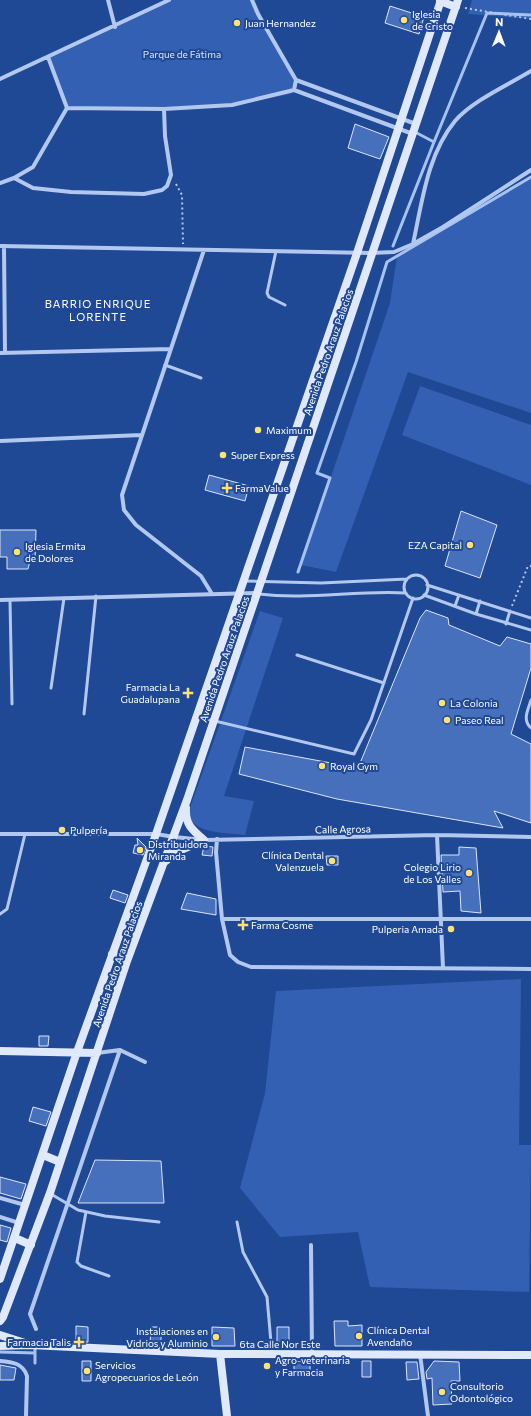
<svg xmlns="http://www.w3.org/2000/svg" width="531" height="1416" viewBox="0 0 531 1416" font-family="Commissioner,sans-serif">
  <style>
    .green { fill: #3360b3 }
    .lines { fill: none; stroke-linecap: round; stroke-linejoin: round }
    .stream { stroke: #a6c2f0; stroke-width: 3 }
    .building { fill: #4770bc; stroke: #d9e5fa }
    .path { stroke: #b2c8ef; stroke-width: 2; stroke-dasharray: 2 3; stroke-linecap: butt }
    .lane { stroke: #b2c8ef; stroke-width: 3 }
    .street { stroke: #b2c8ef; stroke-width: 4 }
    .secondary { stroke: #dfe9fb; stroke-width: 8 }
    .poi-dot { fill: #fde173; stroke: #1f4895; stroke-width: 1.5 }
    .labels { text-anchor: middle; dominant-baseline: central; stroke-width: 4; stroke-linejoin: round; paint-order: stroke }
    .poi-label { font-size: 10px; fill: #fff; stroke: #1f4895; text-anchor: start }
    .park-label { font-size: 10px; fill: #d9e5fa; stroke: #1f4895 }
    .street-label { font-size: 10px; fill: #fff; stroke: #1f4895 }
    .neighbourhood-label { font-size: 11px; letter-spacing: 1px; fill: #fff; stroke: #1f4895 }
  </style>
  <rect width="100%" height="100%" fill="#1f4895"/>
  <path class="green" d="M169 0H254L295 83 291 94 232 105 164 109 67 108 48 57Z
    M472 0H531V19L468 14Z
    M531 177V413L408 372 336 572 301 565 390 303 397 256Z
    M420 386 531 425V485L402 435Z
    M260 611 283 618 224 796 254 801 245 835C230 833 195 834 190 817 189 814 190 808 191 805Z
    M521 979 519 1145H531L529 1292 370 1287 358 1232 280 1237 240 1188 265 1093 276 991Z"/>
  <g class="lines">
    <path class="stream" d="M415 132 434 142 487 13 531 15
      M393 246 434 142
      M298 572 330 478 317 473 356 362 387 262 531 177
      M0 1352 35 1353
      M35 1363V1349"/>
  </g>
  <path class="building" d="M390 6 424 17 419 34 385 23Z
    M355 124 389 137 380 159 348 148Z
    M209 475 249 486 245 501 205 490Z
    M461 511 497 525 480 578 445 566Z
    M0 530H36L35 561H30L28 569H7V557H0Z
    M426 610 448 618 449 625 500 646 507 637 531 644V668L511 734 531 744V823L494 811 503 828 337 799 239 774 245 747 358 768 420 618Z
    M137 838 146 847 143 855 133 853 135 845H138Z
    M204 846 213 847 212 856 202 855Z
    M459 847 476 848 481 913 461 911 460 891 443 892 441 855H459Z
    M326 856H338V865H327Z
    M113 890 128 895 125 903 110 898Z
    M187 893 216 899V915L181 909Z
    M39 1036H49L48 1046H39Z
    M33 1107 51 1112 46 1126 29 1121Z
    M95 1160 161 1161 164 1203H78Z
    M0 1177 26 1184 21 1199 0 1193Z
    M0 1225 11 1228 7 1242 0 1240Z
    M334 1321H348V1326L362 1325V1346H335Z
    M76 1326 88 1327V1342H76Z
    M151 1327H161V1346L150 1345Z
    M212 1327 234 1328 235 1346H212Z
    M277 1327H289V1345H277Z
    M82 1361H91V1381H82Z
    M294 1361H310V1373H294Z
    M362 1361H371V1377H362Z
    M434 1361 459 1362 460 1381H451L452 1404 433 1405 432 1378 427 1379 426 1372Z
    M406 1362H417L419 1379 407 1380Z
    M0 1365 16 1368 14 1380H0Z"/>
  <g class="lines">
    <path class="path" d="M465 8 531 19
      M176 184 182 195 183 244
      M512 606 528 566H531"/>
    <path class="lane" d="M276 251 267 293 269 297 285 305
      M165 365 201 378
      M404 587a12 12 0 1 1 24 0a12 12 0 1 1-24 0Z
      M245 581 321 583 407 579
      M427 585 531 618
      M259 594C308 600 357 590 406 593
      M424 595 476 614 531 630
      M10 600 12 704
      M455 606 459 595
      M476 614 480 601
      M506 624 510 611
      M297 655 384 683
      M51 688 64 598
      M531 700C528 710 522 720 531 728
      M84 714 96 596
      M198 717 354 754 371 720 413 598
      M0 914 7 909 25 834
      M51 1194 78 1210 105 1216 159 1222
      M86 1212 77 1262 81 1266 109 1276
      M237 1222 243 1252 267 1297 272 1354"/>
    <path class="street" d="M108 0 115 27
      M252 0 258 14 296 80 416 124
      M48 57 67 108
      M0 79 169 0
      M294 90 413 134
      M67 108 164 109 232 105 294 90 296 80
      M14 178 33 188 71 192 144 194 162 190 167 186 171 175 165 136 164 109
      M0 183 14 178 33 167 67 108
      M413 244C422 203 427 155 455 121 472 101 508 85 531 71
      M0 246 371 253 394 252 413 244 443 227 531 170
      M4 246 5 353
      M204 250 122 495 124 510 136 525 201 576 212 594
      M0 353 170 349
      M0 441 141 435
      M0 600 257 593
      M0 834H156L174 837 204 840 437 835 531 837
      M437 835 443 968
      M217 839 216 852 222 919H531
      M222 919 230 955 238 962 251 967 531 969
      M97 1053 120 1050 145 1062
      M0 1198 25 1205
      M0 1217 19 1223
      M311 1245 312 1354
      M36 1329 30 1314 120 1050
      M420 1354 428 1416
      M0 1361C12 1362 23 1363 27 1376L26 1416"/>
    <path class="secondary" d="M440 1 456 7
      M186 808C185 824 192 830 204 840
      M166 861 174 853 204 840
      M112 954 127 961
      M0 1051 97 1053
      M43 1155 60 1162
      M15 1238 31 1245
      M0 1279 77 1052 156 834 357 253 441 0
      M0 1321 3 1317 50 1193 127 961 187 800 458 0
      M0 1335 25 1343
      M0 1346 30 1345 220 1354 531 1355
      M220 1354 227 1416"/>
  </g>
  <g class="poi-dot">
    <circle cx="404" cy="20" r="4"/>
    <circle cx="237" cy="23" r="4"/>
    <circle cx="258" cy="430" r="4"/>
    <circle cx="223" cy="455" r="4"/>
    <path d="M225 482h4v4h4v4h-4v4h-4v-4h-4v-4h4z"/>
    <circle cx="470" cy="545" r="4"/>
    <circle cx="17" cy="552" r="4"/>
    <path d="M186 687h4v4h4v4h-4v4h-4v-4h-4v-4h4z"/>
    <circle cx="442" cy="703" r="4"/>
    <circle cx="447" cy="720" r="4"/>
    <circle cx="322" cy="766" r="4"/>
    <circle cx="62" cy="830" r="4"/>
    <circle cx="140" cy="850" r="4"/>
    <circle cx="332" cy="861" r="4"/>
    <circle cx="469" cy="873" r="4"/>
    <path d="M241 919h4v4h4v4h-4v4h-4v-4h-4v-4h4z"/>
    <circle cx="451" cy="929" r="4"/>
    <circle cx="359" cy="1336" r="4"/>
    <circle cx="216" cy="1337" r="4"/>
    <path d="M77 1336h4v4h4v4h-4v4h-4v-4h-4v-4h4z"/>
    <circle cx="267" cy="1366" r="4"/>
    <circle cx="87" cy="1371" r="4"/>
    <circle cx="442" cy="1392" r="4"/>
  </g>
  <g class="labels">
    <g class="poi-label">
      <text x="412" y="14">Iglesia<tspan x="412" dy="12">de Cristo</tspan></text>
      <text x="245" y="23">Juan Hernandez</text>
      <text x="266" y="430">Maximum</text>
      <text x="231" y="455">Super Express</text>
      <text x="235" y="488">FarmaValue</text>
      <text x="462" y="545" text-anchor="end">EZA Capital</text>
      <text x="25" y="546">Iglesia Ermita<tspan x="25" dy="12">de Dolores</tspan></text>
      <text x="180" y="687" text-anchor="end">Farmacia La<tspan x="180" dy="12">Guadalupana</tspan></text>
      <text x="450" y="703">La Colonia</text>
      <text x="455" y="720">Paseo Real</text>
      <text x="330" y="766">Royal Gym</text>
      <text x="70" y="830">Pulpería</text>
      <text x="148" y="844">Distribuidora<tspan x="148" dy="12">Miranda</tspan></text>
      <text x="324" y="855" text-anchor="end">Clínica Dental<tspan x="324" dy="12">Valenzuela</tspan></text>
      <text x="461" y="867" text-anchor="end">Colegio Lirio<tspan x="461" dy="12">de Los Valles</tspan></text>
      <text x="251" y="925">Farma Cosme</text>
      <text x="443" y="929" text-anchor="end">Pulperia Amada</text>
      <text x="367" y="1330">Clínica Dental<tspan x="367" dy="12">Avendaño</tspan></text>
      <text x="208" y="1331" text-anchor="end">Instalaciones en<tspan x="208" dy="12">Vidrios y Aluminio</tspan></text>
      <text x="71" y="1342" text-anchor="end">Farmacia Talis</text>
      <text x="275" y="1360">Agro-veterinaria<tspan x="275" dy="12">y Farmacia</tspan></text>
      <text x="95" y="1365">Servicios<tspan x="95" dy="12">Agropecuarios de León</tspan></text>
      <text x="450" y="1386">Consultorio<tspan x="450" dy="12">Odontológico</tspan></text>
    </g>
    <g class="park-label">
      <text x="182" y="54">Parque de Fátima</text>
    </g>
    <g class="street-label">
      <text transform="translate(328 352) rotate(-71)">Avenida Pedro Arauz Palacios</text>
      <text transform="translate(224 659) rotate(-71)">Avenida Pedro Arauz Palacios</text>
      <text transform="translate(343 829) rotate(-1)">Calle Agrosa</text>
      <text transform="translate(117 964) rotate(-71)">Avenida Pedro Arauz Palacios</text>
      <text x="280" y="1344">6ta Calle Nor Este</text>
    </g>
    <g class="neighbourhood-label">
      <text x="98" y="303">BARRIO ENRIQUE<tspan x="98" dy="13">LORENTE</tspan></text>
    </g>
  </g>
  <g transform="translate(499 32) rotate(1)" stroke="#1f4895" stroke-width="3" paint-order="stroke">
  <path d="M0-3L7 15L0 10L-7 15Z" fill="#ffffff"/>
  <text y="-6" font-size="11" font-weight="bold" text-anchor="middle" fill="#ffffff">N</text>
  </g>
</svg>
